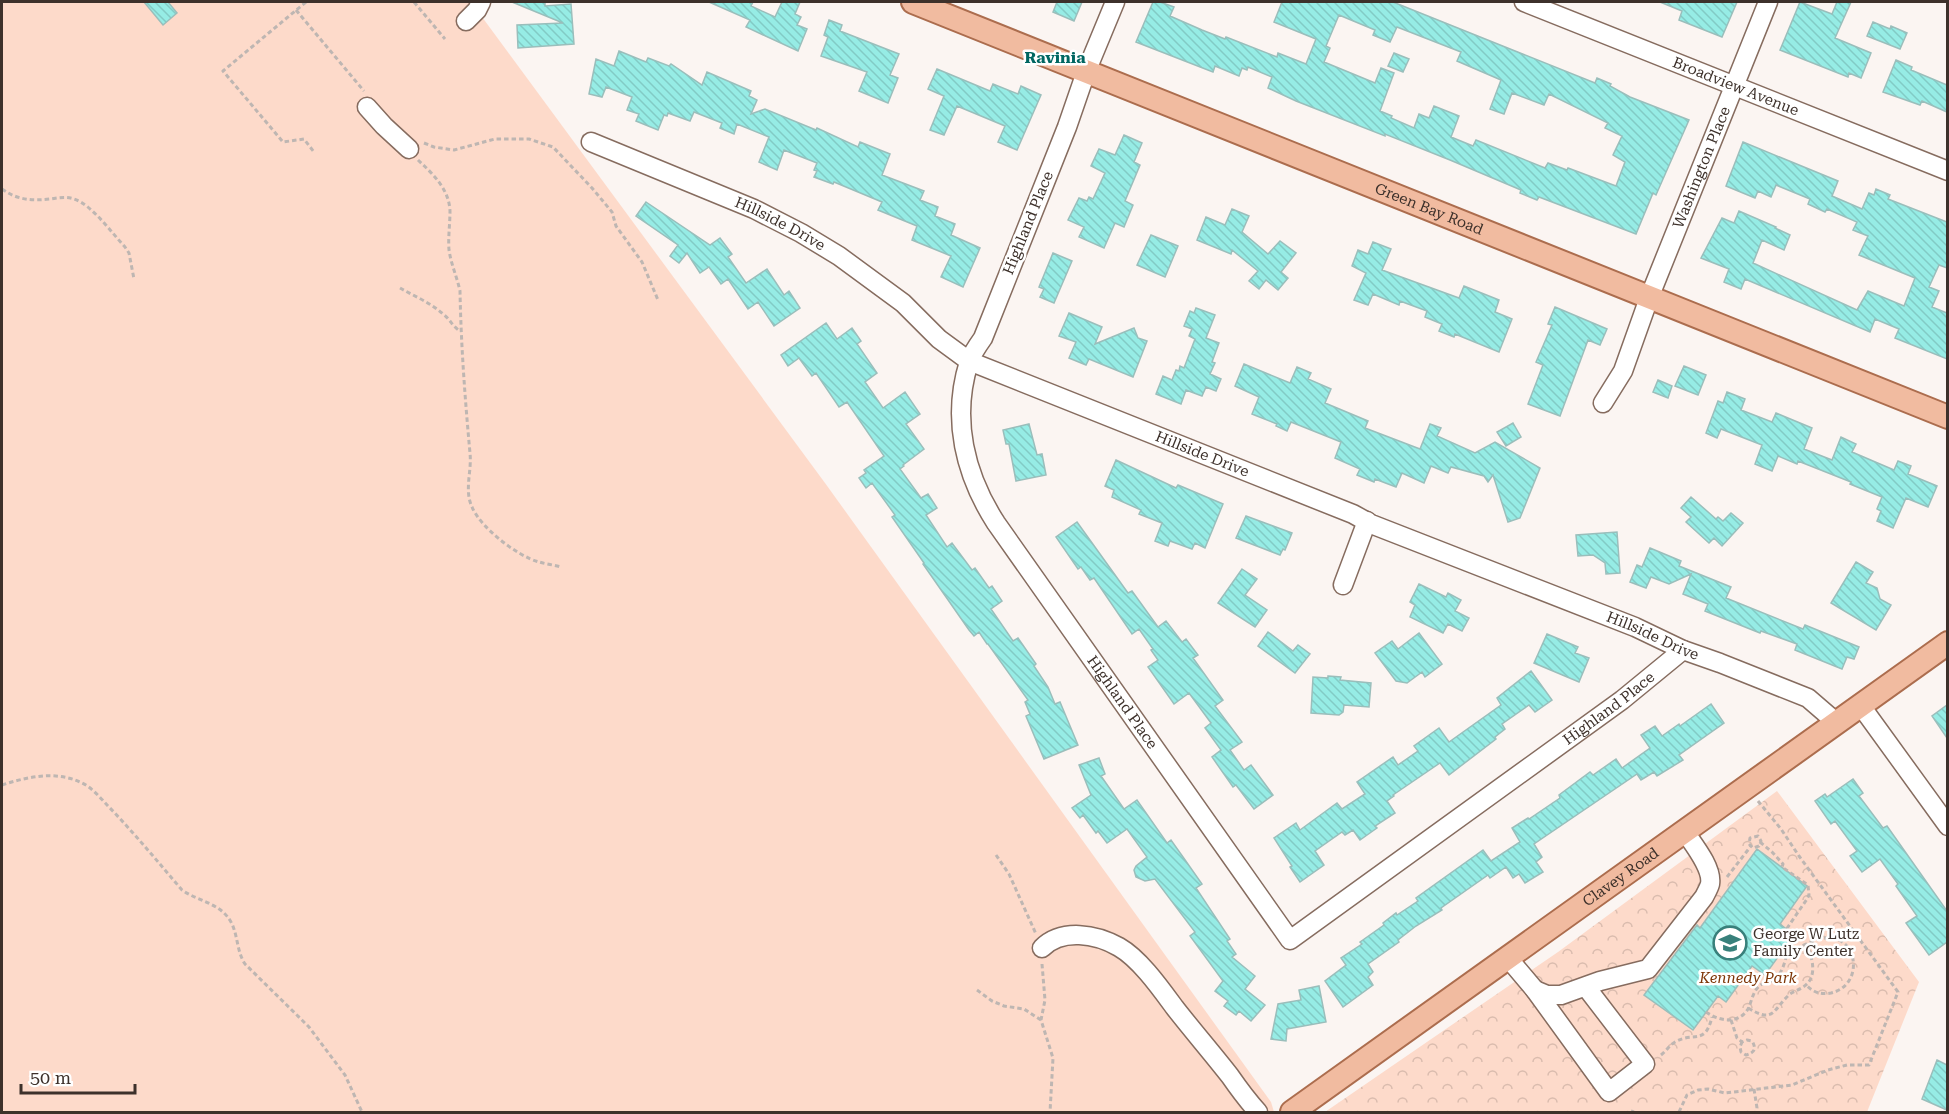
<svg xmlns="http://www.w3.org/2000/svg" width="1949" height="1114" viewBox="0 0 1949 1114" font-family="'Roboto Serif',serif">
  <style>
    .grass { fill: #fddaca }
    .park { fill: url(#park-crowns) }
    .building { fill: url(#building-back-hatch); stroke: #9abebb; stroke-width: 1.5; fill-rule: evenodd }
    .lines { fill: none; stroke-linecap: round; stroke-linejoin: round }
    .minor-casing { stroke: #866c5f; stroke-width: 21 }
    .major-casing { stroke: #ac6d4e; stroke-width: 26 }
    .path { stroke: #beb6b2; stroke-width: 3; stroke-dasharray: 4.5 3; stroke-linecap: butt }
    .minor { stroke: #fff; stroke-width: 18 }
    .major { stroke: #f1bba0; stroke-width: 22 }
    .labels { text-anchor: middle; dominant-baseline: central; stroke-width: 5; stroke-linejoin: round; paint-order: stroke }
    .street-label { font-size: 15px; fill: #3d312b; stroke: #fff }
    .poi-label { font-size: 15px; fill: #3d312b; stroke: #fff; text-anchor: start }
    .park-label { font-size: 15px; font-style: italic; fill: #7e3506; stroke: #fff }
    .neighbourhood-label { font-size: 16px; font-weight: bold; fill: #006661; stroke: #fff }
  </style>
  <defs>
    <pattern id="park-crowns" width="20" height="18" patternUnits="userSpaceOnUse" patternTransform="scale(1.5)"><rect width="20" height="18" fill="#fddaca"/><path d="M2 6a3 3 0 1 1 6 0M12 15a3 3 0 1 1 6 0" fill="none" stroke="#dabcae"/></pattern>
    <pattern id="building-back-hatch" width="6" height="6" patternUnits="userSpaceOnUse" patternTransform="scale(1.5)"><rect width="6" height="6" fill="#96ece5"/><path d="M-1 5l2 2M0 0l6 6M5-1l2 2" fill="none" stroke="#82cbc5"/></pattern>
  </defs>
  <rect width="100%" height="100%" fill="#fbf5f2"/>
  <path class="grass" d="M2 2H471L825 483 1271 1102 1274 1112H2Z"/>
  <path class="park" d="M1777 791 1919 982 1867 1112H1325L1558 952Z"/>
  <path class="building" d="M144 2H168L177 13 163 25Z
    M512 2H545V6L571 4 574 44 518 48 517 25 563 23Z
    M709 2H753L751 6 775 17 782 2H800L795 14 801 17 797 25 807 29 798 51 746 27 750 20Z
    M1057 2H1082L1074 21 1053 12Z
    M1153 2H1160L1174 7 1170 16 1202 30 1225 39 1226 37 1277 57 1278 53 1306 64 1316 39 1274 22 1282 2H1393L1595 83 1597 78 1611 84 1610 86 1630 97 1689 120 1656 195 1653 193 1636 234 1539 197 1537 200 1520 193 1521 190 1450 160 1385 134V136L1296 101 1268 88 1272 77 1248 67 1247 70 1242 68 1239 76 1215 66 1213 72 1136 42ZM1339 15 1375 30 1373 35 1390 42 1397 27 1461 52 1457 61 1501 80 1490 109 1504 114 1512 93 1544 105 1549 94 1608 123 1605 128 1622 136 1613 155 1625 162 1616 186 1568 168 1567 170 1548 163 1545 168 1476 140 1473 146 1451 137 1459 116 1434 106 1429 118 1419 114 1414 128 1391 118 1392 116 1380 111 1394 73 1381 68 1375 83 1324 62 1330 48 1326 46Z
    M1660 2H1737L1722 37 1679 20 1682 11Z
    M1800 2 1832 14 1837 2H1851L1835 38 1871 53 1861 78 1849 73 1848 77 1780 50Z
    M829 20 842 25 840 31 899 54 890 75 898 78 888 103 859 91 867 72 821 56 828 37 824 35Z
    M1873 22 1890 29 1891 26 1907 33 1900 49 1867 36Z
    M619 51 646 62 648 58 669 66 671 64 702 85 707 72 751 91 749 96 757 100 751 114 765 109 816 130 817 128 858 147 860 142 890 154 882 175 924 191 920 200 938 207 935 216 955 224 951 235 980 248 963 287 941 277 951 256 912 240 917 226 878 210 882 202 834 182 833 184 814 177 817 171 814 170 817 163 784 150 777 170 759 162 769 137 737 124 734 134 720 128 722 123 694 112 690 121 668 113 667 116 664 115 658 130 636 121 639 114 627 110 632 97 606 87 602 97 589 94 596 59 614 66Z
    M1394 53 1409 59 1403 72 1388 66Z
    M1896 60 1912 67 1911 70 1947 85V112L1922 101 1920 105 1883 92Z
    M937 69 990 91 993 84 1018 94 1021 86 1041 95 1017 150 998 142 1005 126 957 106 944 135 930 130 944 96 928 89Z
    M1124 135 1142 143 1134 162 1140 165 1125 201 1133 205 1124 227 1115 223 1104 248 1079 237 1084 227 1068 220 1079 198 1087 201 1089 197 1093 199 1105 173 1091 166 1099 149 1115 155Z
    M1743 142 1838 181 1832 196 1862 209 1869 193 1874 195 1876 189 1890 195 1888 199 1947 222V268L1939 265 1929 287 1939 291 1932 307 1947 313V359L1895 338 1899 329 1875 319 1870 332 1745 279 1741 289 1724 282 1729 269 1701 258 1722 218 1734 223 1739 211 1776 227 1775 228 1790 235 1784 250 1762 240 1753 263 1857 310 1868 291 1904 306 1915 278 1859 255 1868 236 1853 230 1857 222 1827 209 1825 212 1808 204 1810 199 1776 185 1771 197 1758 191 1755 198 1726 186Z
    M646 202 710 245 720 238 732 254 728 257 746 283 767 269 784 295 789 291 800 308 774 326 758 302 748 309 728 279 721 284 709 267 700 273 687 253 679 263 670 256 678 245 636 216Z
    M1232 209 1249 216 1242 232 1268 254 1280 241 1296 253 1281 272 1288 278 1278 290 1266 280 1259 289 1249 281 1258 271 1232 250 1231 254 1197 240 1206 217 1225 225Z
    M1151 235 1178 246 1165 277 1137 265Z
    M1373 242 1391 249 1382 270 1459 298 1464 286 1499 300 1495 312 1512 319 1499 352 1455 334 1454 337 1439 331 1442 324 1425 317 1427 311 1400 301 1399 305 1373 294 1368 305 1354 300 1366 273 1352 266 1358 250 1368 254Z
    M1053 253 1072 261 1054 303 1040 297 1044 289 1039 287Z
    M1555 307 1607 329 1600 345 1588 340 1560 416 1528 404 1543 365 1536 362 1552 325 1548 324Z
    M1196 308 1215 315 1206 338 1219 343 1212 362 1215 363 1210 374 1221 379 1216 391 1206 387 1202 396 1186 390 1181 404 1156 394 1163 376 1172 380 1176 370 1179 371 1180 366 1184 368 1195 339 1189 336 1192 329 1184 326 1190 311 1194 313Z
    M1069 313 1102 327 1095 344 1134 328 1138 338 1147 341 1133 377 1089 359 1086 365 1069 358 1076 342 1059 336Z
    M826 323 837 339 852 328 861 341 857 344 877 373 865 382 883 408 905 392 920 414 906 424 924 449 903 465 904 466 900 469 921 498 928 494 937 508 926 515 947 547 952 543 972 570 975 568 989 588 992 586 1002 601 991 609 1013 641 1018 638 1036 664 1034 666 1048 687 1055 704 1060 702 1078 745 1044 759 1026 716 1030 714 1025 702 1028 700 988 644H987L979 632 974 636 969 630 923 564 924 563 892 517 895 515 872 483 866 488 859 478 866 473 864 470 884 456 847 402 839 407 816 373 812 376 799 358 788 366 781 355Z
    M1244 364 1290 383 1297 367 1311 373 1308 379 1331 389 1325 403 1368 421 1365 428 1420 449 1430 424 1441 428 1437 436 1475 453 1495 442 1540 468 1520 518 1508 522 1493 475 1488 482 1484 476 1451 467 1448 473 1431 466 1424 483 1402 473 1396 487 1375 479 1374 482 1357 475 1360 469 1335 458 1341 442 1291 422 1287 431 1276 426 1277 424 1252 414 1259 397 1235 386Z
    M1684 366 1706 375 1698 395 1675 386Z
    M1658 380 1672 386 1668 398 1653 392Z
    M1727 392 1745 399 1741 410 1772 422 1776 413 1812 428 1804 449 1832 460 1841 437 1856 444 1852 452 1894 470 1898 461 1911 466 1908 474 1937 486 1928 507 1906 498 1893 528 1877 521 1881 511 1877 509 1882 497 1850 484 1851 482 1798 461 1797 464 1778 456 1772 471 1755 464 1762 445 1721 429 1717 438 1706 433 1718 401 1723 403Z
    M1513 423 1521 437 1506 446 1497 432Z
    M1029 424 1037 455 1042 454 1046 475 1016 481 1009 444H1006L1003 430Z
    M1116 460 1176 488 1178 485 1223 504 1205 548 1195 543 1192 549 1170 541 1168 546 1155 541 1162 523 1139 514 1141 510 1112 497 1114 490 1105 486Z
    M1691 497 1716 519 1718 517 1723 521 1731 513 1743 523 1722 546 1714 538 1709 543 1686 522 1691 517 1681 508Z
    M1246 516 1292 533 1285 550 1283 549 1280 555 1236 538Z
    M1077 522 1128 593 1132 591 1158 627 1166 621 1182 642 1186 639 1198 655 1193 658 1223 700 1215 706 1242 742 1230 750 1244 770 1251 765 1273 795 1254 809 1236 785 1233 787 1212 757 1221 750 1205 728 1211 723 1189 693 1174 704 1148 667 1158 660 1151 650 1153 649 1139 629 1132 634 1094 578 1090 580 1081 567 1078 569 1056 537Z
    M1617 532 1620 573 1606 574 1605 563 1593 555 1578 556 1576 535Z
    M1650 548 1681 561 1679 566 1731 587 1726 598 1803 629 1805 625 1859 647 1854 659 1847 657 1842 669 1795 650 1797 644 1761 631 1760 633 1705 611 1708 604 1683 594 1691 574 1669 584 1651 577 1646 588 1630 582 1637 565 1642 567Z
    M1856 562 1873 572 1866 583 1877 588 1880 599 1891 605 1876 630 1831 603Z
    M1242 569 1257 579 1245 595 1267 610 1255 627 1218 603Z
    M1419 584 1446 597 1448 593 1461 600 1455 611 1469 618 1462 631 1448 624 1443 633 1410 617 1415 605 1410 602Z
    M1268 632 1293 651 1298 645 1310 654 1295 673 1258 646Z
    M1419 633 1442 664 1425 677 1422 672 1407 683 1396 681 1375 653 1392 641 1398 649Z
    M1547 634 1578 647 1575 653 1589 658 1579 682 1534 663Z
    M1531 671 1552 700 1535 712 1529 705 1502 724 1505 729 1495 737 1496 739 1449 775 1440 763 1393 795 1394 796 1387 801 1395 813 1375 826 1377 828 1360 840 1353 830 1345 835 1342 832 1315 851 1324 865 1300 882 1290 867 1292 866 1274 838 1296 823 1300 830 1337 803 1342 809 1365 794 1357 782 1393 757 1398 765 1418 751 1414 746 1439 728 1449 742 1501 705 1497 698Z
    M1328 676 1341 677 1340 680 1371 683 1369 707 1344 705 1343 712 1339 715 1311 713 1313 677 1328 678Z
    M1711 704 1724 723 1679 755 1683 760 1657 776 1654 772 1641 780 1637 774 1534 844 1542 857 1536 862 1543 872 1525 883 1519 874 1513 878 1506 867 1490 878 1488 875 1441 908 1442 910 1416 926 1398 940 1399 942 1368 964 1373 972 1368 977 1373 985 1343 1007 1325 981 1346 965 1341 958 1362 944 1360 942 1384 925 1383 923 1396 913 1397 915 1418 901 1416 898 1483 850 1491 861 1520 842 1512 828 1528 818 1529 819 1560 798 1559 795 1590 772 1593 775 1616 759 1622 768 1650 748 1641 735 1655 726 1662 736 1679 724 1680 726Z
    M1947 705V738L1932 716Z
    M1099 758 1105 774 1101 776 1124 809 1137 800 1167 843 1171 840 1183 857 1202 884 1196 888 1230 939 1227 941 1236 954 1232 957 1255 976 1245 989 1265 1005 1251 1021 1239 1011 1236 1015 1224 1006 1228 1001 1215 991 1223 981 1190 936 1195 932 1155 879 1145 881 1136 877 1134 870 1136 866 1147 857 1127 829 1107 843 1098 831 1096 833 1083 815 1080 818 1072 808 1091 795 1079 765Z
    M1853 779 1863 793 1859 796 1883 828 1887 826 1947 911V942L1929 955 1906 923 1917 916 1896 886 1898 884 1880 859 1862 872 1850 856 1857 851 1835 821 1831 824 1815 801 1825 794 1827 797Z
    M1757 849 1807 886 1780 924 1794 935 1765 975 1752 966 1726 1002 1718 996 1693 1030 1644 995 1697 925 1700 928Z
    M1319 986 1326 1022 1287 1029 1286 1041 1271 1039 1278 1004 1301 1000 1299 990Z
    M1937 1060 1947 1065V1110L1922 1099Z"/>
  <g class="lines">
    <defs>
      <g id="minor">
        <path id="s1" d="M1115 2 1086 72 1067 127 983 338C978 345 972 354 969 362 951 419 965 475 996 523L1290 940 1622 700 1683 650"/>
        <path id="s2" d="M1524 2 1948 171"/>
        <path d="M466 21 477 10 481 2"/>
        <path d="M367 107 384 126 409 149"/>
        <path id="s3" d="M591 142 754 209 801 233 839 256 903 303 939 339 969 361 1353 514 1371 524 1635 627 1683 650 1720 663 1808 698 1837 723"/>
        <path id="s4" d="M1603 403 1623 371 1649 298 1768 2"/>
        <path d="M1343 585 1367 521"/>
        <path d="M1861 706 1948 826"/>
        <path d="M1042 948C1062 928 1096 934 1119 947 1140 959 1161 989 1175 1008 1193 1031 1212 1053 1230 1076 1239 1089 1248 1101 1258 1112"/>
        <path d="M1508 958 1535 990 1609 1092 1645 1064 1586 987"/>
        <path d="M1535 990 1547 995H1561L1600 981 1648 969 1704 897C1706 893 1709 888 1710 884 1713 868 1693 844 1685 832"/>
      </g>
      <g id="major">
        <path id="s5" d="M913 2 1948 417"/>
        <path id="s6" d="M1292 1112 1948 643"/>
      </g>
    </defs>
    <use href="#minor" class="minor-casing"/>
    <use href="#major" class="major-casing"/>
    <path class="path" d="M306 2 223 71 283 142 304 139 314 152
      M414 2 445 39
      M296 10 364 91
      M424 143 434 147 454 150 495 139H529L553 147 592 188 612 212 616 226 642 262 658 300
      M418 160C433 174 449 189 450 211 450 224 448 237 449 250 451 264 457 277 460 291 461 345 465 399 470 453 472 471 464 490 472 507 481 528 517 556 539 562 546 564 554 565 561 567
      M2 189C17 200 32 201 50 199 58 198 66 196 74 199 92 205 111 232 125 247L129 253 134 279
      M400 288C414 296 431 303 443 314 450 319 453 327 460 331
      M2 785C27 777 56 770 82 783 93 788 101 799 109 807 135 834 158 862 182 890 199 902 222 903 232 924 238 937 237 952 245 964L309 1027 345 1075 362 1112
      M1760 842 1772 852 1783 864 1782 867 1808 885 1809 895 1807 899 1777 943
      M996 855 1009 874 1036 934
      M1727 877 1751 846 1749 844 1750 838 1758 836 1761 841 1759 846 1753 848 1751 846
      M1783 950 1787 953C1799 948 1813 939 1826 938 1858 935 1865 985 1831 993 1820 995 1813 992 1806 985
      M1042 964 1045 1000 1041 1020 1053 1058 1050 1112
      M977 990 992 1001 1004 1006 1024 1009 1041 1020
      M1748 1008C1775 1024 1772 1010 1790 994 1794 991 1799 990 1803 987 1818 978 1813 958 1806 944
      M1706 1012C1719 1021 1738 1025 1748 1009 1752 1001 1753 989 1762 984 1765 982 1768 983 1771 981 1781 977 1785 963 1787 953
      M1731 1020 1737 1038 1742 1042 1747 1040 1752 1041C1757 1049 1754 1053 1746 1055L1741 1052 1740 1047 1742 1042
      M1661 1055C1666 1051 1670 1045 1675 1042 1694 1031 1705 1046 1712 1017
      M1754 1089 1757 1108 1756 1112
      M1631 1111 1634 1112
      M1679 1112 1687 1095 1698 1090 1708 1089 1725 1093 1792 1085 1828 1070 1847 1065H1869L1898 992 1799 856 1781 829 1758 801"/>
    <use href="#minor" class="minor"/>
    <use href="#major" class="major"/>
  </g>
  <defs>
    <symbol id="school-ring" viewBox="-11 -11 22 22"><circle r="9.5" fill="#fff" stroke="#38807b" stroke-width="1.5"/><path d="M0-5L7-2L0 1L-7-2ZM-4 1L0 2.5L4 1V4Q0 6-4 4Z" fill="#38807b"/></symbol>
  </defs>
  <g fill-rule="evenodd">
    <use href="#school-ring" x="1711" y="924" width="38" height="38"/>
  </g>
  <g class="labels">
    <g class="street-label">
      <text stroke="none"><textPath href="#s2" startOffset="228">Broadview Avenue</textPath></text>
      <text stroke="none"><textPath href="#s4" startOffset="256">Washington Place</textPath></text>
      <text stroke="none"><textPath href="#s5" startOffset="556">Green Bay Road</textPath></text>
      <text transform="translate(1028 223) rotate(-68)">Highland Place</text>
      <text stroke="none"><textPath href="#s3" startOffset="206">Hillside Drive</textPath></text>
      <text stroke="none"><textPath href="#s3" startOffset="692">Hillside Drive</textPath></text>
      <text stroke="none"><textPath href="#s3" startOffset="1178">Hillside Drive</textPath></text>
      <text stroke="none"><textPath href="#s1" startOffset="777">Highland Place</textPath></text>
      <text stroke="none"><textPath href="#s1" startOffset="1462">Highland Place</textPath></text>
      <text stroke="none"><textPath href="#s6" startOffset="404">Clavey Road</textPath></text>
    </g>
    <g class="poi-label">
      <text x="1753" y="934">George W Lutz<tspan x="1753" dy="17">Family Center</tspan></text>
    </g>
    <g class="park-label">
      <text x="1748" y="978">Kennedy Park</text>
    </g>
    <g class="neighbourhood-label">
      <text x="1055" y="57">Ravinia</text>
    </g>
  </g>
  <rect width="1949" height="1114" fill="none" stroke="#3d312b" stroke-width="6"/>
  <path d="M21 1084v9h114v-9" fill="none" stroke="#3d312b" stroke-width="3"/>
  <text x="30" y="1084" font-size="18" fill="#3d312b" stroke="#ffffff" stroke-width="4.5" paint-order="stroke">50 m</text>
</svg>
